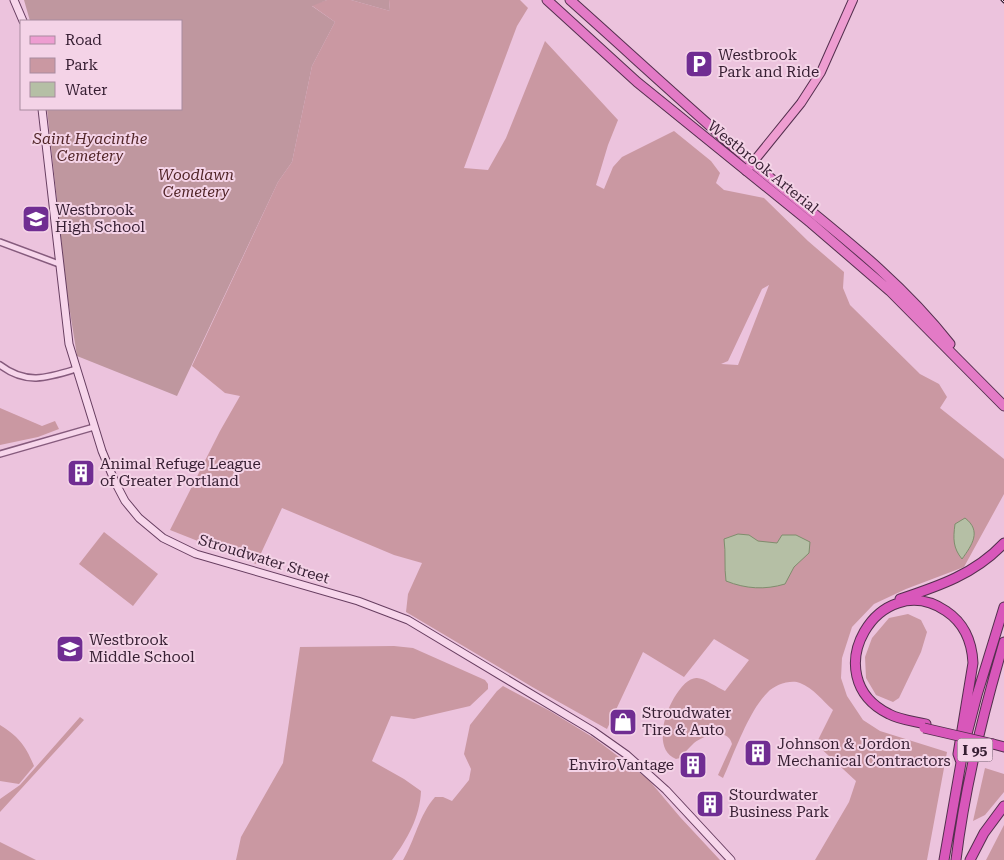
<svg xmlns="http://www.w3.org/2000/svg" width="1004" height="860" viewBox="0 0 1004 860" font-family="'Roboto Serif',serif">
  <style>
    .green { fill: #ca98a2; fill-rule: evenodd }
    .cemetery { fill: #bf979f }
    .water { fill: #b5bfa5; stroke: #7f8d6d }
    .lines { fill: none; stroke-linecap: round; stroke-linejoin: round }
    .minor-casing { stroke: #865b7d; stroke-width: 8 }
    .secondary-casing { stroke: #673e60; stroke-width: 9 }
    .primary-casing { stroke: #542f4e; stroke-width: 10 }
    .trunk-casing { stroke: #542f4e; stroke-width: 11 }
    .motorway-casing { stroke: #542f4e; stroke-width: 11 }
    .minor { stroke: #f7d6eb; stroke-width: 5 }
    .secondary { stroke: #f7d6eb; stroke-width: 7 }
    .primary { stroke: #ee9dd1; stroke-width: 8 }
    .trunk { stroke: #e37ac6; stroke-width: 9 }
    .motorway { stroke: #d857ba; stroke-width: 9 }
    .rail-casing { stroke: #361e32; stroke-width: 3 }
    .rail { stroke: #f4d3e7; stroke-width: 1; stroke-dasharray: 4; stroke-linecap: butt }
    .motorway-bridge-casing { stroke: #542f4e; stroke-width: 11; stroke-linecap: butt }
    .motorway-bridge { stroke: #d857ba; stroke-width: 9 }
    .labels { text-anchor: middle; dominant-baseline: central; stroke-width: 4; stroke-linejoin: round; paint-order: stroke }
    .shield { fill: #f4d3e7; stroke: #6f5468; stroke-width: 1 }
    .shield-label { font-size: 14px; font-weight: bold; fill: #361e32 }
    .poi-label { font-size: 15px; fill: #361e32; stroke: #f4d3e7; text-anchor: start }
    .park-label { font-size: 15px; font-style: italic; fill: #522629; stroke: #f4d3e7 }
    .street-label { font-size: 15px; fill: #361e32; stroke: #f4d3e7 }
  </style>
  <rect width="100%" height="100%" fill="#ecc3dd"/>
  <path class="green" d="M327 0H351L390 11 389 0H520L528 8 517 26 464 168 488 170 506 138 545 41 618 120 608 145 596 185 604 189 613 167 622 157 674 131 711 161 720 173 716 183 724 190 764 198 808 241 844 272 843 288 850 305 920 374 939 384 947 397 940 408 1004 459V494L964 567 906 589 874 604 852 627 842 658 841 678 847 696 863 720 880 731 947 752 927 860H815L849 802 856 781 816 744 833 710C823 701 813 688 800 683 791 679 774 685 768 692 749 710 734 754 723 778L718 775 732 744C728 727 704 735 694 743 689 748 684 753 680 758L676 759C644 747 677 676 697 678 704 678 718 688 725 691L749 660 714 639 684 677 643 652 607 729 534 688 406 612 408 594 422 563 394 555 282 508 256 564 170 530 220 431 240 396 225 393 192 366 278 182 292 162 312 66 335 22 311 5ZM769 285 738 365 721 364 728 361 762 289Z
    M0 408 42 426 55 421 59 429 38 437 0 445Z
    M104 532 158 574 133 606 79 564Z
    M908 614 921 620 927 632 921 652 899 698 893 702 876 695 866 678 865 657 872 638 889 618Z
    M394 646 413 648 485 680 488 684V689L470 706 414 719 391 716 372 761 404 779 421 791C420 817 407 840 392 860H236L241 837 283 763 300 647Z
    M503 686 550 711 594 738 648 779 680 817 720 860H403C415 840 419 815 435 797H443L452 801 469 780 471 769 464 754 470 725 497 691Z
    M80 717 84 720 0 812V799L20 785Z
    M0 725C18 736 26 746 34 766L19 784 0 781Z
    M985 768 1004 774V792L985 815 973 821Z
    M1004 825V860H986Z
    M0 842 36 860H0Z"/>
  <path class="cemetery" d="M24 0H327L312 6 335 22 312 66 292 162 278 182 177 396 77 356 67 293 47 109H181V21H30Z
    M351 0H389L390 11Z"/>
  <path class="water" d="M965 518C982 531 972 545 962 559 953 548 953 539 955 524Z
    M738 534 749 535 758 541 777 543 782 535H796L810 542 809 553 794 567 785 584C765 590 746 589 726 581 724 567 726 553 724 539Z"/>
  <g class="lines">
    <defs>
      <path id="minor" d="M0 242 59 264
        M0 365C26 385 47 378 76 369
        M0 454 94 427"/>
      <path id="secondary" d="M14 0 23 21
        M42 109 69 344 102 451 115 482 125 501 139 518 163 538 196 554 358 601 408 620 593 731 627 755 666 790 731 860"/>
      <path id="primary" d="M746 171 801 103 821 72 853 0"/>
      <path id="trunk" d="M547 0 637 82 811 223 890 291 1004 406
        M570 0C634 57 697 116 763 172 828 226 897 276 950 344"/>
      <path id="motorway" d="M900 599C939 586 975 574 1004 543
        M926 724C913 721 900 720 889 714 814 677 879 566 946 611 964 623 972 642 973 663L958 754 961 762
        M967 734 977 695 1004 607
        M993 744 1004 747
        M944 860 962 757
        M956 860C965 786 983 713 1004 642
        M970 860 984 833 1004 806"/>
    </defs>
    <use href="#minor" class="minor-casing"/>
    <use href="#secondary" class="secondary-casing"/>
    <use href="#primary" class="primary-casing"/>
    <use href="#trunk" class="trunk-casing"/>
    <use href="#motorway" class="motorway-casing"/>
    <use href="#minor" class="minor"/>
    <use href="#secondary" class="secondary"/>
    <use href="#primary" class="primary"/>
    <use href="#trunk" class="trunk"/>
    <use href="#motorway" class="motorway"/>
    <defs>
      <path id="rail" d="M1002 0 1004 2"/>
    </defs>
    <use href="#rail" class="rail-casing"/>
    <use href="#rail" class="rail"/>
    <defs>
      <path id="motorway-bridge" d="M924 728 993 744"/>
    </defs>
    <use href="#motorway-bridge" class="motorway-bridge-casing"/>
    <use href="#motorway-bridge" class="motorway-bridge"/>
  </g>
  <defs>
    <symbol id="parking-square" viewBox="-11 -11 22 22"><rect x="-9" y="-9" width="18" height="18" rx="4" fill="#702d92" stroke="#f4d3e7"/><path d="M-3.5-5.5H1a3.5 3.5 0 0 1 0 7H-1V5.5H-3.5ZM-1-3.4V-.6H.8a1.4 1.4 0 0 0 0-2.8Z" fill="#fff"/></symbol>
    <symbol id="school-square" viewBox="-11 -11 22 22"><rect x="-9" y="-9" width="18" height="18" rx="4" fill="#702d92" stroke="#f4d3e7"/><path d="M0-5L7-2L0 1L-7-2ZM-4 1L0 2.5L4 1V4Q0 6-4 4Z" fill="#fff"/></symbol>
    <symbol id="building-square" viewBox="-11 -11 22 22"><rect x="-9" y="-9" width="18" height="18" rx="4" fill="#702d92" stroke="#f4d3e7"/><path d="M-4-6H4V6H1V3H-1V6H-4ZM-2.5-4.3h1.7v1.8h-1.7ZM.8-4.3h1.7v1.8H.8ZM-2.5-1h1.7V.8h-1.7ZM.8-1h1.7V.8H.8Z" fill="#fff"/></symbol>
    <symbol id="shop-square" viewBox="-11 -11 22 22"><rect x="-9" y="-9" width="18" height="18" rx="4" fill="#702d92" stroke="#f4d3e7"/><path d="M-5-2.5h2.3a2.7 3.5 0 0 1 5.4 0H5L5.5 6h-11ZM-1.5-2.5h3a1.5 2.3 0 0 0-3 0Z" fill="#fff"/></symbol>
  </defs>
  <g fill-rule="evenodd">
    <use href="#parking-square" x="683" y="48" width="32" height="32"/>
    <use href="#school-square" x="20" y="203" width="32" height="32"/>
    <use href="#building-square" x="65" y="457" width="32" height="32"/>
    <use href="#school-square" x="54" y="633" width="32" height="32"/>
    <use href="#shop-square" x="607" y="706" width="32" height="32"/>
    <use href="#building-square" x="742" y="737" width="32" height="32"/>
    <use href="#building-square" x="677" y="749" width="32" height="32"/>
    <use href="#building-square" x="694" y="788" width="32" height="32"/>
  </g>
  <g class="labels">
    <rect class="shield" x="957.5" y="738.5" width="35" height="23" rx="4"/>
    <g class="shield-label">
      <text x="975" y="750">I 95</text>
    </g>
    <g class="poi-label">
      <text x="718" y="55">Westbrook<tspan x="718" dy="17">Park and Ride</tspan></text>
      <text x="55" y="210">Westbrook<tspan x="55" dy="17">High School</tspan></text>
      <text x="100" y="464">Animal Refuge League<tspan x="100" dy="17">of Greater Portland</tspan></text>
      <text x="89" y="640">Westbrook<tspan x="89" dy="17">Middle School</tspan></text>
      <text x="642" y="713">Stroudwater<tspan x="642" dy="17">Tire &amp; Auto</tspan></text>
      <text x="777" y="744">Johnson &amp; Jordon<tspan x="777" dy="17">Mechanical Contractors</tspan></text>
      <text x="674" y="765" text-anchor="end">EnviroVantage</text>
      <text x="729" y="795">Stourdwater<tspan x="729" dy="17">Business Park</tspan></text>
    </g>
    <g class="park-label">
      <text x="90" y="139">Saint Hyacinthe<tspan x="90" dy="17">Cemetery</tspan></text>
      <text x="196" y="175">Woodlawn<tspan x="196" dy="17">Cemetery</tspan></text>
    </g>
    <g class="street-label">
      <text transform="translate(763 167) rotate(39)">Westbrook Arterial</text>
      <text transform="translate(264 559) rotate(17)">Stroudwater Street</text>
    </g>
  </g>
  <rect x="20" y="20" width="162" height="90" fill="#f4d3e7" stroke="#a88b9f"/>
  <rect x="30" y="36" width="25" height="8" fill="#ee9dd1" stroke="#a88b9f"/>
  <text x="65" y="45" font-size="15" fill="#361e32">Road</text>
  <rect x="30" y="58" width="25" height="15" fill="#ca98a2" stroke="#a88b9f"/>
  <text x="65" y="70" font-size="15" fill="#361e32">Park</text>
  <rect x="30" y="82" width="25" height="15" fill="#b5bfa5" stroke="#a88b9f"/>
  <text x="65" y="95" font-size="15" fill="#361e32">Water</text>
</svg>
